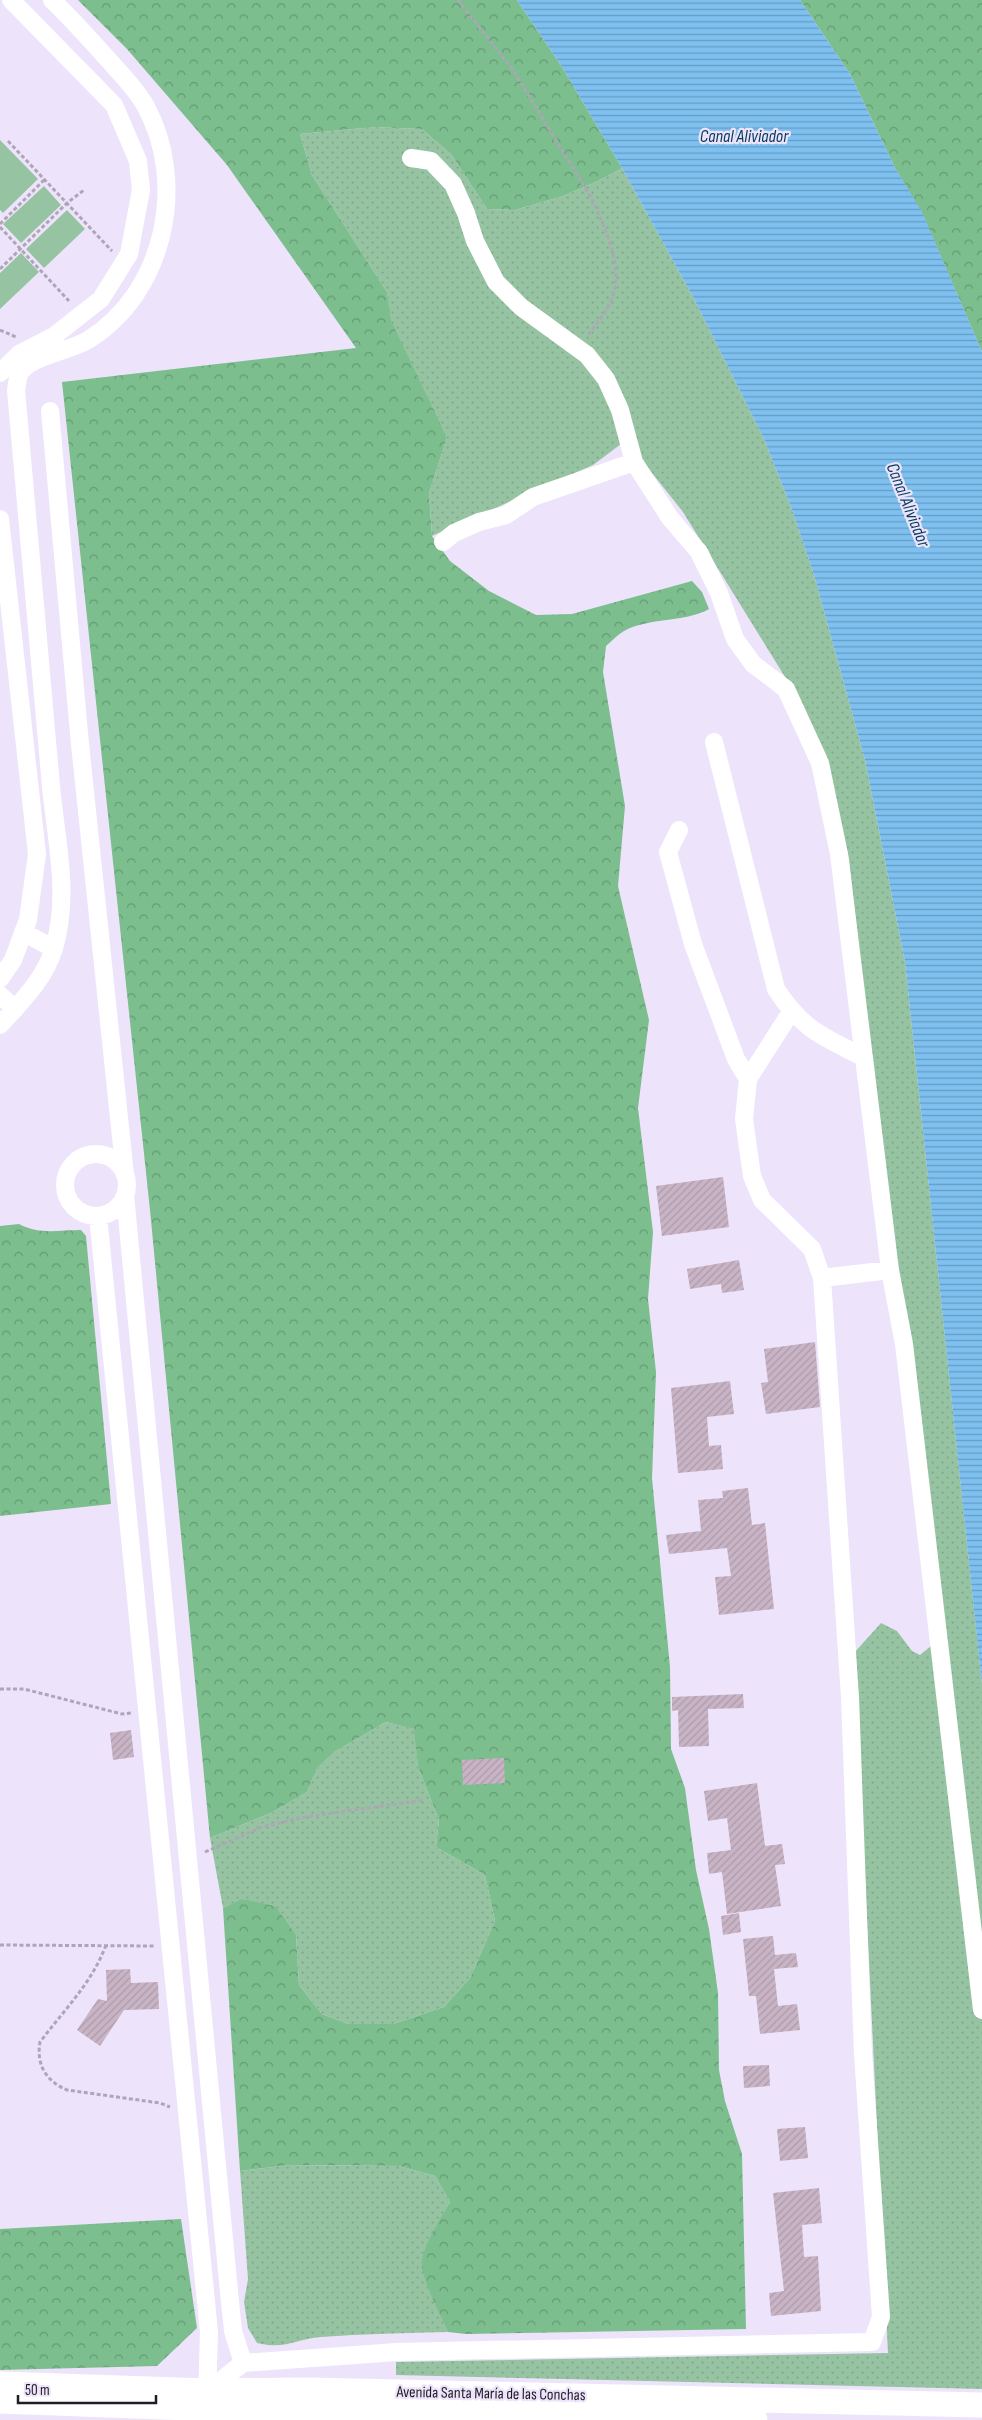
<svg xmlns="http://www.w3.org/2000/svg" width="982" height="2420" viewBox="0 0 982 2420" font-family="'Sofia Sans Condensed',sans-serif">
  <style>
    .grass { fill: url(#grass-dots) }
    .forest { fill: url(#forest-crowns) }
    .green { fill: #96c4a2 }
    .water { fill: url(#water-rules) }
    .building { fill: url(#building-hatch) }
    .lines { fill: none; stroke-linecap: round; stroke-linejoin: round }
    .path { stroke: #aea6b8; stroke-width: 3; stroke-dasharray: 4 2.5; stroke-linecap: butt }
    .minor { stroke: #fff; stroke-width: 18 }
    .secondary { stroke: #fff; stroke-width: 25 }
    .labels { text-anchor: middle; dominant-baseline: central; stroke-width: 4.5; stroke-linejoin: round; paint-order: stroke }
    .street-label { font-size: 16px; fill: #211d25; stroke: #ede4fb }
    .water-label { font-size: 18px; font-style: italic; fill: #033b5a; stroke: #ede4fb }
  </style>
  <defs>
    <pattern id="grass-dots" width="8" height="8" patternUnits="userSpaceOnUse" patternTransform="scale(1.25)"><rect width="8" height="8" fill="#96c4a2"/><path d="M2 2h.1M6 6h.1" fill="none" stroke="#81a88b" stroke-width="1.8" stroke-linecap="round"/></pattern>
    <pattern id="forest-crowns" width="20" height="18" patternUnits="userSpaceOnUse" patternTransform="scale(1.25)"><rect width="20" height="18" fill="#7cbe8e"/><path d="M2 6a3 3 0 1 1 6 0M12 15a3 3 0 1 1 6 0" fill="none" stroke="#659a74"/></pattern>
    <pattern id="water-rules" width="6" height="5" patternUnits="userSpaceOnUse" patternTransform="scale(1.25)"><rect width="6" height="5" fill="#7ec0f0"/><path d="M0 2.5h6" fill="none" stroke="#679bc2"/></pattern>
    <pattern id="building-hatch" width="6" height="6" patternUnits="userSpaceOnUse" patternTransform="scale(1.25)"><rect width="6" height="6" fill="#c9b4c5"/><path d="M-1 1l2-2M0 6l6-6M5 7l2-2" fill="none" stroke="#ac9aa9"/></pattern>
  </defs>
  <rect width="100%" height="100%" fill="#ede4fb"/>
  <path class="grass" d="M374 127 422 129 451 154 487 209 515 210 563 196 598 181 622 168 693 297 764 439 791 507 814 575 865 760 905 962 982 1684V2389L396 2375V2362L888 2353 854 1653 881 1623 897 1631 912 1651 920 1655 943 1636 870 1050 849 859 826 760 790 685 683 512 633 449 621 444 593 465 432 536 429 493 447 437 390 321 387 292 312 175 300 134Z
    M386 1722 415 1729 418 1767 439 1820 436 1847 485 1875 495 1921 470 1978 444 2007 393 2024H348L322 2014 299 1985 296 1935 243 1899 223 1908 210 1838 273 1812 307 1792 317 1768 336 1751Z
    M290 2165 399 2166 435 2176 450 2202 435 2228 430 2291 448 2332C406 2333 363 2334 321 2337 295 2339 286 2350 257 2343L248 2328 244 2302 248 2279 240 2171Z"/>
  <path class="forest" d="M78 0H517L562 67 622 168 598 181 563 196 515 210 487 209 451 154 422 129 374 127 300 134 312 175 387 292 391 321 447 437 429 493 432 536 450 561 489 591 536 615 572 614 692 581 702 592 709 609C683 623 650 617 624 631 617 635 611 642 606 646L603 672 625 806 618 886 649 1020 638 1108 653 1232 648 1299 656 1372 652 1478 670 1667 671 1749 685 1788 696 1870 709 1929 718 1993 719 2070 725 2101 742 2154 746 2329 466 2334 448 2332C442 2318 420 2276 422 2262 423 2246 441 2217 450 2202L435 2176 399 2166 290 2165 240 2171 223 1908 242 1899 275 1906 296 1935 299 1985 322 2014 348 2024H393L444 2007 470 1978 495 1921 485 1875 436 1847 439 1820 418 1767 414 1729 386 1722 336 1751 317 1768 307 1792 273 1812 210 1838 150 1210 62 382 356 348 227 165 127 49Z
    M800 0H982V352L922 213 895 168 850 74Z
    M19 1224C40 1235 57 1230 81 1230L86 1236 111 1504 0 1516V1226Z
    M181 2219 197 2328 157 2366 0 2370V2229Z"/>
  <path class="green" d="M0 140 38 179 3 213 0 210Z
    M44 186 61 205 21 243 3 224Z
    M67 210 85 229 44 268 26 249Z
    M21 253 39 272 0 309V273Z"/>
  <path class="water" d="M517 0H800L850 74 895 168 922 212 982 352V1685L905 962 865 760 814 575 791 507 764 439 693 297 622 168 562 67Z"/>
  <path class="building" d="M723 1177 729 1227 662 1236 656 1186Z
    M739 1260 744 1290 722 1293 721 1284 690 1289 687 1269Z
    M815 1342 820 1407 766 1414 761 1383 768 1382 764 1349Z
    M730 1381 734 1414 707 1417 709 1446 721 1445 723 1469 678 1473 671 1388Z
    M748 1488 752 1525 765 1523 774 1609 719 1615 715 1577 731 1576 727 1548 669 1554 666 1535 701 1531 698 1500 723 1498 722 1491Z
    M743 1694 744 1708 708 1709 709 1746 679 1747 678 1710 672 1711V1697Z
    M131 1730 134 1757 113 1760 110 1733Z
    M504 1758 505 1783 463 1785 462 1760Z
    M757 1783 765 1846 782 1844 785 1864 775 1865 781 1906 727 1914 722 1872 709 1874 707 1853 731 1850 727 1818 708 1821 704 1791Z
    M739 1913 741 1932 723 1935 721 1916Z
    M773 1936 775 1955 796 1953 798 1967 774 1969 778 2006 797 2004 800 2030 760 2034 756 1996H749L743 1939Z
    M130 1969 131 1983 158 1982 159 2009 124 2010 100 2046 77 2030 98 1999 107 2001 106 1970Z
    M769 2065 770 2086 744 2088 743 2066Z
    M805 2127 808 2158 780 2161 777 2129Z
    M819 2188 822 2223 802 2225 804 2257 818 2256 821 2311 771 2316 769 2293 784 2291 773 2193Z"/>
  <g class="lines">
    <path class="path" d="M458 0 513 70 592 199C604 227 623 263 613 295 609 309 597 323 588 335
      M8 141 112 251
      M0 224 45 179
      M0 227 69 301
      M0 269 67 203 84 190
      M0 330 16 337
      M0 1689H24L122 1714 131 1713
      M205 1852 262 1827 305 1817 424 1800
      M0 1945 155 1946
      M106 1945C92 1983 64 2010 40 2042 36 2065 46 2081 67 2090L160 2103 170 2107"/>
    <path class="minor" d="M411 158 431 161 453 184 466 213 475 241 496 282 521 307 587 355 606 379 620 410 634 462 670 518 699 552 719 593 735 639 753 664 786 689 820 763 839 854 890 1270 904 1344 982 2010
      M0 373 19 354 54 336 101 299 129 254 141 190 138 161 114 105 11 0
      M50 411 80 744 125 1175
      M0 519 37 854 28 920 13 960 0 979
      M443 542 454 533 479 522 506 515 533 497 634 462
      M714 742 776 989C802 1029 821 1036 863 1057
      M679 830 668 852 693 944 736 1059 748 1079 744 1119 752 1176 762 1200 812 1249 822 1278
      M23 932 54 949
      M0 995 15 1009
      M0 1025C21 1002 45 979 54 948 71 892 54 832 50 775 39 647 28 519 16 390 17 386 17 380 19 375 27 356 71 351 88 340 165 293 188 182 145 105 137 91 125 78 114 66 94 44 74 21 52 0
      M748 1079 791 1012
      M65 1185a31 31 0 1 1 62 0a31 31 0 1 1-62 0Z
      M125 1195 229 2292 233 2331 243 2363
      M98 1216 209 2332 207 2398
      M208 2391 243 2363 397 2352 872 2342 881 2317 863 2054 850 1697 822 1278 890 1270"/>
    <path class="secondary" d="M0 2384 208 2391 309 2390 982 2405
      M0 2401 272 2411 755 2420"/>
  </g>
  <g class="labels">
    <g class="street-label">
      <text transform="translate(491 2394) rotate(1)">Avenida Santa María de las Conchas</text>
    </g>
    <g class="water-label">
      <text x="744" y="136">Canal Aliviador</text>
      <text transform="translate(908 505) rotate(68)">Canal Aliviador</text>
    </g>
  </g>
  <path d="M18 2395v8h138v-8" fill="none" stroke="#211d25" stroke-width="2.5"/>
  <text x="25" y="2395" font-size="15" fill="#211d25" stroke="#ede4fb" stroke-width="4" paint-order="stroke">50 m</text>
</svg>
